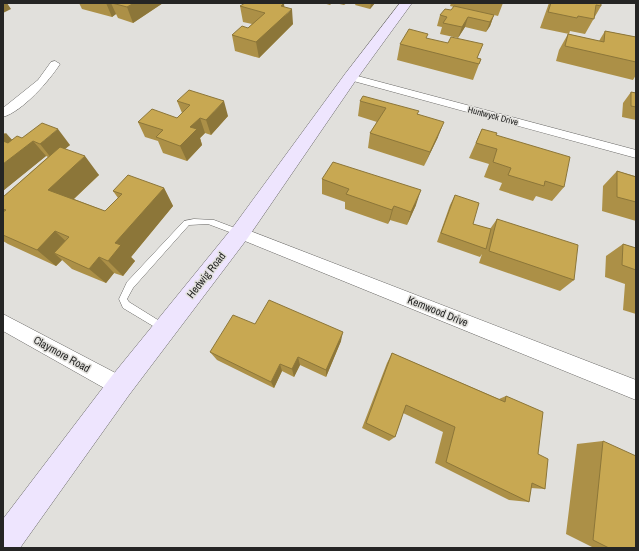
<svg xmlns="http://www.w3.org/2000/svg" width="639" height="551" viewBox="0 0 639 551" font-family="'Archivo Narrow',sans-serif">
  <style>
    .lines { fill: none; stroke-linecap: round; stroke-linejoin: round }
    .lane-casing { stroke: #696866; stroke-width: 1 }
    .street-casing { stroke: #696866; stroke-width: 1 }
    .secondary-casing { stroke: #696866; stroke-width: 1 }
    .lane { fill: #fff; fill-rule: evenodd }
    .street { fill: #fff; fill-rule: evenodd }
    .secondary { fill: #eee5fe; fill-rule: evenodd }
    .wall { fill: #ac9047 }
    .shaded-wall { fill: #8c7639 }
    .building { fill: #c8a852; stroke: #8c7639 }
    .labels { text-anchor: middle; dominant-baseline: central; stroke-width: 3; stroke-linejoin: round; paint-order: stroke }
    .far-street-label { font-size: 9px; fill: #252524; stroke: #e1e0dc }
    .street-label { font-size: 11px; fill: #252524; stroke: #e1e0dc }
  </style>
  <rect width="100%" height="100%" fill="#e1e0dc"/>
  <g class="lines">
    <defs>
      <path id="lane" d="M194 219 214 220 243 231 244 233 240 236 208 224 189 225 133 288 127 299 129 302 166 325 167 328 166 331 163 332 123 308 119 299 127 282 184 221Z"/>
      <path id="street" d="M55 61 60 64C49 81 23 111 3 117V108L38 80 51 62Z
        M350 74 636 150V158L346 79 345 77 346 75Z
        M240 227 636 380V400L235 237 233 233 235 229Z
        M3 314 127 379 129 386 127 393 120 395 113 393 3 331Z"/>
      <path id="secondary" d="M400 3H412L356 80 247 239 129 395 20 548H3V519L111 377 233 227 345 74Z"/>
    </defs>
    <use href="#lane" class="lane-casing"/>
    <use href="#street" class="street-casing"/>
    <use href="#secondary" class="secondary-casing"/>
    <use href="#lane" class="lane"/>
    <use href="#street" class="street"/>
    <use href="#secondary" class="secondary"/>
  </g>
  <path class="wall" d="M79 3H163L133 23 118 18 116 14 112 17 82 9Z
    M323 3H332L330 5Z
    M335 3H347L344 5Z
    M356 3H375L370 9 355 5Z
    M451 3H503L498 16 494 15 490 26 486 32 465 27 458 38 440 34 442 27 437 26 440 15 451 10 454 7 450 6Z
    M549 3H601V6L585 34 570 31 569 34 540 28Z
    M240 6 284 7 293 24 259 58 235 51 232 35 248 28 252 24 243 22Z
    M605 31 636 37V75L633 80 556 61 559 50 568 34 599 41Z
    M427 39 481 59 473 80 397 60 400 44Z
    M631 92 636 93V120L622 117 623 103Z
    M177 101 228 116 211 135 205 133 200 138 202 145 187 161 163 153 158 141 145 137 138 122 177 118 182 113Z
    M360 101 418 114 438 137 424 166 368 148 370 133 377 122 358 116Z
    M482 129 564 187 552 201 536 196 533 201 499 190 502 183 484 177 489 164 469 158Z
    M3 132 12 140 22 138 70 145 65 149 99 175 74 199 105 211 118 198 113 191 164 188 173 206 131 257 135 261 123 276 114 273 106 283 72 269 62 260 56 266 8 244 3 241V197L48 157 46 156 4 190 3 189Z
    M617 171 635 176H636V221L602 211 603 186Z
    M322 179 416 205 407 225 390 220 388 224 345 209V202L322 194Z
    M455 195 473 224 490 229 497 219 574 280 560 291 479 263 482 254 480 257 437 242 450 205Z
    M623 244 636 248V314L623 310 625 284 605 277 606 256Z
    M255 324 341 341 326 377 300 365 294 377 282 371 274 388 217 360 210 352Z
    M392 353 499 399 506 396 538 454 545 489 531 488 529 502 509 500 435 463 443 432 403 413 395 437 389 441 362 428 387 363Z
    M603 441 636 548H594L566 534 577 444Z"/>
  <path class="shaded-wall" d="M3 3H7L11 9 3 13Z
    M106 3H111L116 14 112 17Z
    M134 3H163L133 23 127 7Z
    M284 3 285 16 292 9 293 24 259 58 256 42 281 6Z
    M371 3H375L370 9Z
    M494 15 490 26 486 32 490 22Z
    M468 17 465 27 458 38 462 27Z
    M224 101 228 116 211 135 206 120Z
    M200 118 205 133 200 138 202 145 187 161 180 146 190 127Z
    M444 122 438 137 424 166 430 152Z
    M58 129 70 145 52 159 40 144Z
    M6 133 20 149 3 144V135Z
    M33 141 46 156 4 190 3 189V164Z
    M85 156 99 175 65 207 48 190Z
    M164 188 173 206 131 257 135 261 123 276 108 261 115 243Z
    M421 190 416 205 407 225 411 212Z
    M394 206 390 220 388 224 392 210Z
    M55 231 73 248 54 253 62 260 56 266 37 250Z
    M99 257 114 273 106 283 89 269Z
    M343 332 341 341 326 377V370Z
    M298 357 300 365 294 377 292 369Z
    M280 364 282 371 274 388 271 382Z"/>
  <path class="building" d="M112 3H134L127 7Z
    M245 3H284L281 6 292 9 256 42 232 35 242 26 248 28 265 13 240 6Z
    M551 3H601V6L596 5 594 19 578 16 577 18 548 12Z
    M454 6 494 15 490 22 468 17 462 27 443 23 447 17 440 15 445 9 451 10Z
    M409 29 428 34 426 38 448 43 451 37 483 44 477 58 481 59 479 64 400 44Z
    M605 31 636 37V62L565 46 568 34 604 42Z
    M189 90 224 101 206 120 200 118 190 127 197 129 180 146 156 137 163 130 138 122 152 109 177 118 190 105 177 101Z
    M631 92 636 93V107L631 106Z
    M363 96 419 111 417 114 444 122 430 152 370 133 386 108 360 101Z
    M42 123 58 129 40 144 33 141 3 164V141L8 143 17 136 22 138Z
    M482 129 497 133 496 135 570 157 564 187 545 181 544 186 508 175 511 168 493 162 497 149 476 143Z
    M60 147 85 156 48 190 105 211 122 194 113 191 128 175 164 188 115 243 121 245 108 261 99 257 89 269 54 253 69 237 55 231 37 250 3 235V212L6 210 3 209V197Z
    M333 162 421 190 411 212 394 206 392 210 346 194 349 189 322 179Z
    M617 171 636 177V202L617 197Z
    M455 195 479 203 473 224 491 229 486 249 441 233Z
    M497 219 578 245 574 280 489 251Z
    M623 244 636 248V270L622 265Z
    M269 300 343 332 326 370 298 357 292 369 280 364 271 382 210 352 233 315 255 324Z
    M392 353 505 402 506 396 543 412 538 454 548 459 545 489 532 483 529 502 446 462 455 427 406 405 395 437 366 423Z
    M603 441 636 456V548H609L593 540Z"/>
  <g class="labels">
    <g class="far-street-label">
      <text transform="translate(493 116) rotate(15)">Huntwyck Drive</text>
    </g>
    <g class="street-label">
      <text transform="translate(206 275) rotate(-52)">Hedwig Road</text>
      <text transform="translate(438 311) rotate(22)">Kemwood Drive</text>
      <text transform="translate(62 354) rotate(29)">Claymore Road</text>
    </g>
  </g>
  <rect width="639" height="551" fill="none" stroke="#252524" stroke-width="8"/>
</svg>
